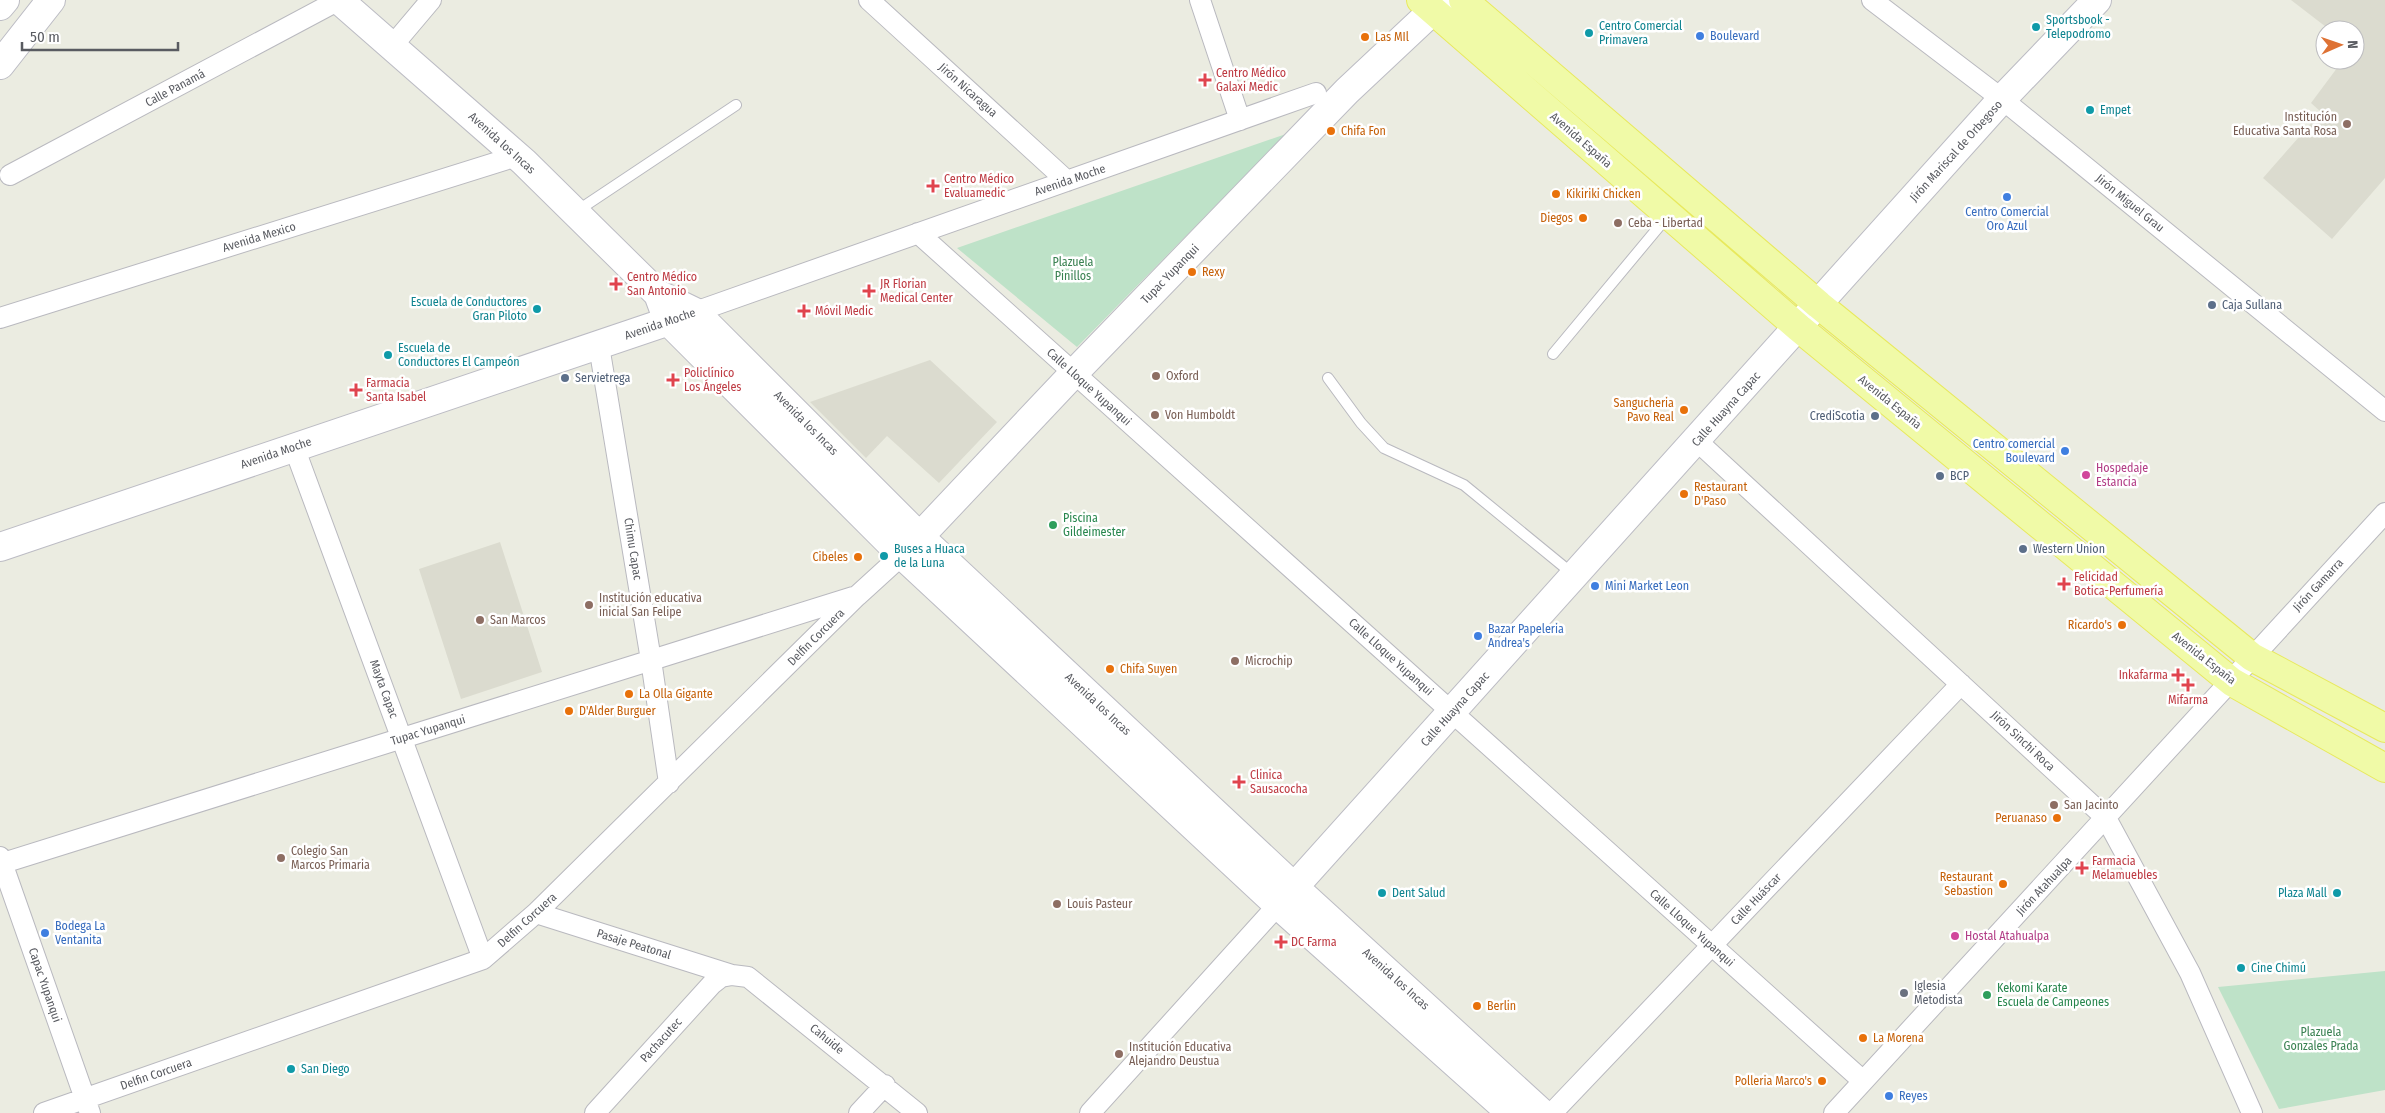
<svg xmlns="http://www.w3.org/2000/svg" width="2385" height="1113" viewBox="0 0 2385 1113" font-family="'Fira Sans Condensed',sans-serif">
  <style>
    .education { fill: #dbdbcf }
    .green { fill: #bee2c8 }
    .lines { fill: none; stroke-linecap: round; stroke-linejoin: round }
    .lane-casing { stroke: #b9b9bf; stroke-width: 12 }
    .street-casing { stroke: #b9b9bf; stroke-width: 22 }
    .secondary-casing { stroke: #bcbcc4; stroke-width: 30 }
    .primary-casing { stroke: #e8e95d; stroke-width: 30 }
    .lane { stroke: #fff; stroke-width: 10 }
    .street { stroke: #fff; stroke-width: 20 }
    .secondary { stroke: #fff; stroke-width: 28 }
    .primary { stroke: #f0faa7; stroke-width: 28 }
    .culture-dot { fill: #0f9aa8; stroke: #fff; stroke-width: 2 }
    .shop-dot { fill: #3f7fe0; stroke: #fff; stroke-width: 2 }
    .food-dot { fill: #e8710a; stroke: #fff; stroke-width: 2 }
    .health-dot { fill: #e0444e; stroke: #fff; stroke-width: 2 }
    .education-dot { fill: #8d6e63; stroke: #fff; stroke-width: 2 }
    .service-dot { fill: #5c6f8a; stroke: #fff; stroke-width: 2 }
    .hotel-dot { fill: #d1479c; stroke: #fff; stroke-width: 2 }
    .leisure-dot { fill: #2e9e5b; stroke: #fff; stroke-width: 2 }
    .worship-dot { fill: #6b7280; stroke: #fff; stroke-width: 2 }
    .labels { text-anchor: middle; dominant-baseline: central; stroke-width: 5; stroke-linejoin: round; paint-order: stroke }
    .culture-label { font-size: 12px; fill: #0d838f; stroke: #fff; text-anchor: start }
    .shop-label { font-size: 12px; fill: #366cbe; stroke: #fff; text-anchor: start }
    .food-label { font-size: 12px; fill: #c56008; stroke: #fff; text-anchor: start }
    .health-label { font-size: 12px; fill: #be3a42; stroke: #fff; text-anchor: start }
    .street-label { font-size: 12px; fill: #595b61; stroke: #fff }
    .education-label { font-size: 12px; fill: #785e54; stroke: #fff; text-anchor: start }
    .park-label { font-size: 12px; fill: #398151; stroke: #fff }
    .service-label { font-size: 12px; fill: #4e5e75; stroke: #fff; text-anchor: start }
    .hotel-label { font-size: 12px; fill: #b23c85; stroke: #fff; text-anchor: start }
    .leisure-label { font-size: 12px; fill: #27864d; stroke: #fff; text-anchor: start }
    .worship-label { font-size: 12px; fill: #5b616d; stroke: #fff; text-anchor: start }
  </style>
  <rect width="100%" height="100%" fill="#ebece1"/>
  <path class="education" d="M2291 0H2385V178L2332 239 2263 178 2321 112 2311 103 2343 60H2355V30H2330Z
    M930 360 997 422 939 483 887 436 866 458 810 402Z
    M500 542 542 672 461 699 419 569Z"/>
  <path class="green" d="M1286 134 1077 347 957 248Z
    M2385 971V1090L2279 1109 2218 987Z"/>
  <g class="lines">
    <defs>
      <path id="lane" d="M577 211 736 105
        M1553 354 1667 217
        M1328 378 1361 423 1384 448 1464 485 1574 575"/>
      <path id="street" d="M869 0 1067 181
        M1200 0 1240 120
        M1872 0 2002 99 2385 411
        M393 45 431 0
        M10 175 339 0
        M918 233 1863 1081
        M695 312 1316 93
        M0 318 517 156
        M599 346 651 660 669 783
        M1697 441 2106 818 2190 973 2252 1113
        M294 447 483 959
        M0 857 90 1113
        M0 864 853 597
        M536 913 732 975 748 977 917 1113
        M44 1113 483 959 536 913 857 596 902 555
        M595 1113 712 984 721 977 732 975
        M859 1113 885 1085
        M1090 1113 1278 905
        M1552 1113 1961 684
        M1834 1113 2385 513"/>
      <path id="secondary" d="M339 0 524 162 658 294 695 312 920 537 1294 887 1542 1113
        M0 6 5 0
        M0 65 51 0
        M658 294 668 321 902 555 1278 905 1511 1113
        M0 547 684 316
        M907 550 1074 373 1347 91 1444 0
        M1278 905 2002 99 2097 0"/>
      <path id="primary" d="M1421 0 1799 328 2232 682 2385 768
        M1463 0 1819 305 2252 657 2385 728"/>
    </defs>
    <use href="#lane" class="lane-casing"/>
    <use href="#street" class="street-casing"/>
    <use href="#secondary" class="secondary-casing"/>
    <use href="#primary" class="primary-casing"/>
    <use href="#lane" class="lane"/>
    <use href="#street" class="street"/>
    <use href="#secondary" class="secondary"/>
    <use href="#primary" class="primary"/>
  </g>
  <g class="culture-dot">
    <circle cx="2036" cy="27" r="5"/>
    <circle cx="1589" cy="33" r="5"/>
    <circle cx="2090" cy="110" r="5"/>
    <circle cx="537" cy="309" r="5"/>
    <circle cx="388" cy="355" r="5"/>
    <circle cx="884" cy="556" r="5"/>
    <circle cx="1382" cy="893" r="5"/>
    <circle cx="2337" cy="893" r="5"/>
    <circle cx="2241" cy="968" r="5"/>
    <circle cx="291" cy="1069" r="5"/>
  </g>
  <g class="shop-dot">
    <circle cx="1700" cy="36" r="5"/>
    <circle cx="2007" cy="197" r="5"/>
    <circle cx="2065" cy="451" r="5"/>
    <circle cx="1595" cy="586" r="5"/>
    <circle cx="1478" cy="636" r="5"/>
    <circle cx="45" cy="933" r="5"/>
    <circle cx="1889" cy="1096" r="5"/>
  </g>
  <g class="food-dot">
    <circle cx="1365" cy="37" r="5"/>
    <circle cx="1331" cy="131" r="5"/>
    <circle cx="1556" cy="194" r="5"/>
    <circle cx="1583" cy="218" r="5"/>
    <circle cx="1192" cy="272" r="5"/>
    <circle cx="1684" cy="410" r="5"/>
    <circle cx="1684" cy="494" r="5"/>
    <circle cx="858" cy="557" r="5"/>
    <circle cx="2122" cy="625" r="5"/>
    <circle cx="1110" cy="669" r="5"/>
    <circle cx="629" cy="694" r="5"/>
    <circle cx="569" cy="711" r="5"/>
    <circle cx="2057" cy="818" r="5"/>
    <circle cx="2003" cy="884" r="5"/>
    <circle cx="1477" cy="1006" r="5"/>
    <circle cx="1863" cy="1038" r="5"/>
    <circle cx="1822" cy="1081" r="5"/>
  </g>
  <g class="health-dot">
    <path d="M1202.5 72.5h5v5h5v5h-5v5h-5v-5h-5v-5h5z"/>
    <path d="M930.5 178.5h5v5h5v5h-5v5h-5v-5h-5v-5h5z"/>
    <path d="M613.5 276.5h5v5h5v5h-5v5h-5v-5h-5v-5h5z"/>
    <path d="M866.5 283.5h5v5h5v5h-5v5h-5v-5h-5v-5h5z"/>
    <path d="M801.5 303.5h5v5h5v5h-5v5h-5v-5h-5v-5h5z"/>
    <path d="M670.5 372.5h5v5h5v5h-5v5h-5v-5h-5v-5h5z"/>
    <path d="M353.5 382.5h5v5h5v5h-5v5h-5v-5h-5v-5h5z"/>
    <path d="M2061.5 576.5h5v5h5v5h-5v5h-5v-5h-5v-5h5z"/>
    <path d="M2175.5 667.5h5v5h5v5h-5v5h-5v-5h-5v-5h5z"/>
    <path d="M2185.5 677.5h5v5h5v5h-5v5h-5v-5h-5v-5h5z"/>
    <path d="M1236.5 774.5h5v5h5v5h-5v5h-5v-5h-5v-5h5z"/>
    <path d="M2079.5 860.5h5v5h5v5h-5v5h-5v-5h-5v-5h5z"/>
    <path d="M1278.5 934.5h5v5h5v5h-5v5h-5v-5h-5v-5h5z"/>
  </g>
  <g class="education-dot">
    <circle cx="2347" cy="124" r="5"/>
    <circle cx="1618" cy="223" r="5"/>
    <circle cx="1156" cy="376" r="5"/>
    <circle cx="1155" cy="415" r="5"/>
    <circle cx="589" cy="605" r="5"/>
    <circle cx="480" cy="620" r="5"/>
    <circle cx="1235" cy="661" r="5"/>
    <circle cx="2054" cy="805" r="5"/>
    <circle cx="281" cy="858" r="5"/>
    <circle cx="1057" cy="904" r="5"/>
    <circle cx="1119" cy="1054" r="5"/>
  </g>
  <g class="service-dot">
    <circle cx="2212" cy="305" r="5"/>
    <circle cx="565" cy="378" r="5"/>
    <circle cx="1875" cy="416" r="5"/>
    <circle cx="1940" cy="476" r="5"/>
    <circle cx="2023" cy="549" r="5"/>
  </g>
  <g class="hotel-dot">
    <circle cx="2086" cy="475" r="5"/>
    <circle cx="1955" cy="936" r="5"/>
  </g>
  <g class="leisure-dot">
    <circle cx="1053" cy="525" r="5"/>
    <circle cx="1987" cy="995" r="5"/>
  </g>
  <circle class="worship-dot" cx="1904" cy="993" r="5"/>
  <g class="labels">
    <g class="culture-label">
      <text x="2046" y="20">Sportsbook -<tspan x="2046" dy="14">Telepodromo</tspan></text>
      <text x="1599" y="26">Centro Comercial<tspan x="1599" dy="14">Primavera</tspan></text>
      <text x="2100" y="110">Empet</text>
      <text x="527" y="302" text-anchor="end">Escuela de Conductores<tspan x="527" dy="14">Gran Piloto</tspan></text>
      <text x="398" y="348">Escuela de<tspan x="398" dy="14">Conductores El Campeón</tspan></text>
      <text x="894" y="549">Buses a Huaca<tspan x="894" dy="14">de la Luna</tspan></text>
      <text x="1392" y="893">Dent Salud</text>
      <text x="2327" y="893" text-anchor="end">Plaza Mall</text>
      <text x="2251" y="968">Cine Chimú</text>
      <text x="301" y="1069">San Diego</text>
    </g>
    <g class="shop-label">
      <text x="1710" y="36">Boulevard</text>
      <text x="2007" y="212" text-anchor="middle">Centro Comercial<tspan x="2007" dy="14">Oro Azul</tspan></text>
      <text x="2055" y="444" text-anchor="end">Centro comercial<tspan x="2055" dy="14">Boulevard</tspan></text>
      <text x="1605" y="586">Mini Market Leon</text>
      <text x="1488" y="629">Bazar Papeleria<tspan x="1488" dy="14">Andrea's</tspan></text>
      <text x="55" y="926">Bodega La<tspan x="55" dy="14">Ventanita</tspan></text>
      <text x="1899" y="1096">Reyes</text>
    </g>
    <g class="food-label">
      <text x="1375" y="37">Las MIl</text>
      <text x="1341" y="131">Chifa Fon</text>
      <text x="1566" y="194">Kikiriki Chicken</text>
      <text x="1573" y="218" text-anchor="end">Diegos</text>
      <text x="1202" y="272">Rexy</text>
      <text x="1674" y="403" text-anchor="end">Sangucheria<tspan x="1674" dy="14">Pavo Real</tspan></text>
      <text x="1694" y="487">Restaurant<tspan x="1694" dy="14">D'Paso</tspan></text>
      <text x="848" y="557" text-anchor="end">Cibeles</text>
      <text x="2112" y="625" text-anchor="end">Ricardo's</text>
      <text x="1120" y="669">Chifa Suyen</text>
      <text x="639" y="694">La Olla Gigante</text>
      <text x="579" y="711">D'Alder Burguer</text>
      <text x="2047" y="818" text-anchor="end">Peruanaso</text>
      <text x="1993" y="877" text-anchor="end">Restaurant<tspan x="1993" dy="14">Sebastion</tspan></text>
      <text x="1487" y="1006">Berlin</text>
      <text x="1873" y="1038">La Morena</text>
      <text x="1812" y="1081" text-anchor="end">Polleria Marco's</text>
    </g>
    <g class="health-label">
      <text x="1216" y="73">Centro Médico<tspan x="1216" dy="14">Galaxi Medic</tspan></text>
      <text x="944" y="179">Centro Médico<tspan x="944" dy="14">Evaluamedic</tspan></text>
      <text x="627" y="277">Centro Médico<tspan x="627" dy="14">San Antonio</tspan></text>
      <text x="880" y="284">JR Florian<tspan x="880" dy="14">Medical Center</tspan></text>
      <text x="815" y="311">Móvil Medic</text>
      <text x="684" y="373">Policlínico<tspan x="684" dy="14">Los Ángeles</tspan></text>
      <text x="366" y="383">Farmacia<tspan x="366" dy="14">Santa Isabel</tspan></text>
      <text x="2074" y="577">Felicidad<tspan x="2074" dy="14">Botica-Perfumería</tspan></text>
      <text x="2168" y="675" text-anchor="end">Inkafarma</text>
      <text x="2188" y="700" text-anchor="middle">Mifarma</text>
      <text x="1250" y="775">Clinica<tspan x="1250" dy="14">Sausacocha</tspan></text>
      <text x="2092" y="861">Farmacia<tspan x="2092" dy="14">Melamuebles</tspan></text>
      <text x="1291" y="942">DC Farma</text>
    </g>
    <g class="street-label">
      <text transform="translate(175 88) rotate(-28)">Calle Panamá</text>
      <text transform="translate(968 90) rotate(42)">Jirón Nicaragua</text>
      <text transform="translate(1581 140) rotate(41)">Avenida España</text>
      <text transform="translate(502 143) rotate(42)">Avenida los Incas</text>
      <text transform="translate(1956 151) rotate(-48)">Jirón Mariscal de Orbegoso</text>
      <text transform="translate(1070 180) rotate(-19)">Avenida Moche</text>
      <text transform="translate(2130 203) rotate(39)">Jirón Miguel Grau</text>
      <text transform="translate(259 237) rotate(-17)">Avenida Mexico</text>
      <text transform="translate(1170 274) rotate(-46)">Tupac Yupanqui</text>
      <text transform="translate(660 324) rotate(-19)">Avenida Moche</text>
      <text transform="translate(1089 387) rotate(42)">Calle Lloque Yupanqui</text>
      <text transform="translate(1890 402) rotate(39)">Avenida España</text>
      <text transform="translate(1726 409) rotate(-48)">Calle Huayna Capac</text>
      <text transform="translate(806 423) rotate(45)">Avenida los Incas</text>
      <text transform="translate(276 453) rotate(-19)">Avenida Moche</text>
      <text transform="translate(633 549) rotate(81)">Chimu Capac</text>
      <text transform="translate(2318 585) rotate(-47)">Jirón Gamarra</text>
      <text transform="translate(816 637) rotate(-45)">Delfin Corcuera</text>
      <text transform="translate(1391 657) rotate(42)">Calle Lloque Yupanqui</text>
      <text transform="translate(2204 658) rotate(38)">Avenida España</text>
      <text transform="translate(384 689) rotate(70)">Mayta Capac</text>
      <text transform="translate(1098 704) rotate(43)">Avenida los Incas</text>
      <text transform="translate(1455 709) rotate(-48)">Calle Huayna Capac</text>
      <text transform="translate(428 730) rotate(-17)">Tupac Yupanqui</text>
      <text transform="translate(2023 741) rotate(43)">Jirón Sinchi Roca</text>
      <text transform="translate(2044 886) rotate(-47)">Jirón Atahualpa</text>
      <text transform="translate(1756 899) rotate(-46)">Calle Huáscar</text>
      <text transform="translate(527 920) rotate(-42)">Delfin Corcuera</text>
      <text transform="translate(1692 928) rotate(42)">Calle Lloque Yupanqui</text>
      <text transform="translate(634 944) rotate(17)">Pasaje Peatonal</text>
      <text transform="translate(1396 979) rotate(42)">Avenida los Incas</text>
      <text transform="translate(45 985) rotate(71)">Capac Yupanqui</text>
      <text transform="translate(827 1039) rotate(39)">Cahuide</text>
      <text transform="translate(661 1040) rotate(-48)">Pachacutec</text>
      <text transform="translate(156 1074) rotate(-19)">Delfin Corcuera</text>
    </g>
    <g class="education-label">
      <text x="2337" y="117" text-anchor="end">Institución<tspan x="2337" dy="14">Educativa Santa Rosa</tspan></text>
      <text x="1628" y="223">Ceba - Libertad</text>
      <text x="1166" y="376">Oxford</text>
      <text x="1165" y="415">Von Humboldt</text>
      <text x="599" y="598">Institución educativa<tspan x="599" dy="14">inicial San Felipe</tspan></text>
      <text x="490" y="620">San Marcos</text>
      <text x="1245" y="661">Microchip</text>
      <text x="2064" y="805">San Jacinto</text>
      <text x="291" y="851">Colegio San<tspan x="291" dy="14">Marcos Primaria</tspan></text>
      <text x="1067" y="904">Louis Pasteur</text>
      <text x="1129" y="1047">Institución Educativa<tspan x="1129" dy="14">Alejandro Deustua</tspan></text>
    </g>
    <g class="park-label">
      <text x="1073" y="262">Plazuela<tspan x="1073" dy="14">Pinillos</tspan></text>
      <text x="2321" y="1032">Plazuela<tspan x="2321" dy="14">Gonzales Prada</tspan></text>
    </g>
    <g class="service-label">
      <text x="2222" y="305">Caja Sullana</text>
      <text x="575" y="378">Servietrega</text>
      <text x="1865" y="416" text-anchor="end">CrediScotia</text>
      <text x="1950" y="476">BCP</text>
      <text x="2033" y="549">Western Union</text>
    </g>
    <g class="hotel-label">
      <text x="2096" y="468">Hospedaje<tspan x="2096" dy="14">Estancia</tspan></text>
      <text x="1965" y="936">Hostal Atahualpa</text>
    </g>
    <g class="leisure-label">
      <text x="1063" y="518">Piscina<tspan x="1063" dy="14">Gildeimester</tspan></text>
      <text x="1997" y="988">Kekomi Karate<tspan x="1997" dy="14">Escuela de Campeones</tspan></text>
    </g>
    <g class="worship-label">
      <text x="1914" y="986">Iglesia<tspan x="1914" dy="14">Metodista</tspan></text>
    </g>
  </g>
  <g transform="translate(2340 45) rotate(88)"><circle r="24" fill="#ffffff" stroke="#bdbdc0"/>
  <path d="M0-4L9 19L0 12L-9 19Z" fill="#de7234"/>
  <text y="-8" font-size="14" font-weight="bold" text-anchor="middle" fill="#595b61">N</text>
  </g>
  <path d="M22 42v8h156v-8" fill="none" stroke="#595b61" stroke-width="2.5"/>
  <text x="30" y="42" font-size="15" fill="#595b61" stroke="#ffffff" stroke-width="4" paint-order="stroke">50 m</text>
</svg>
